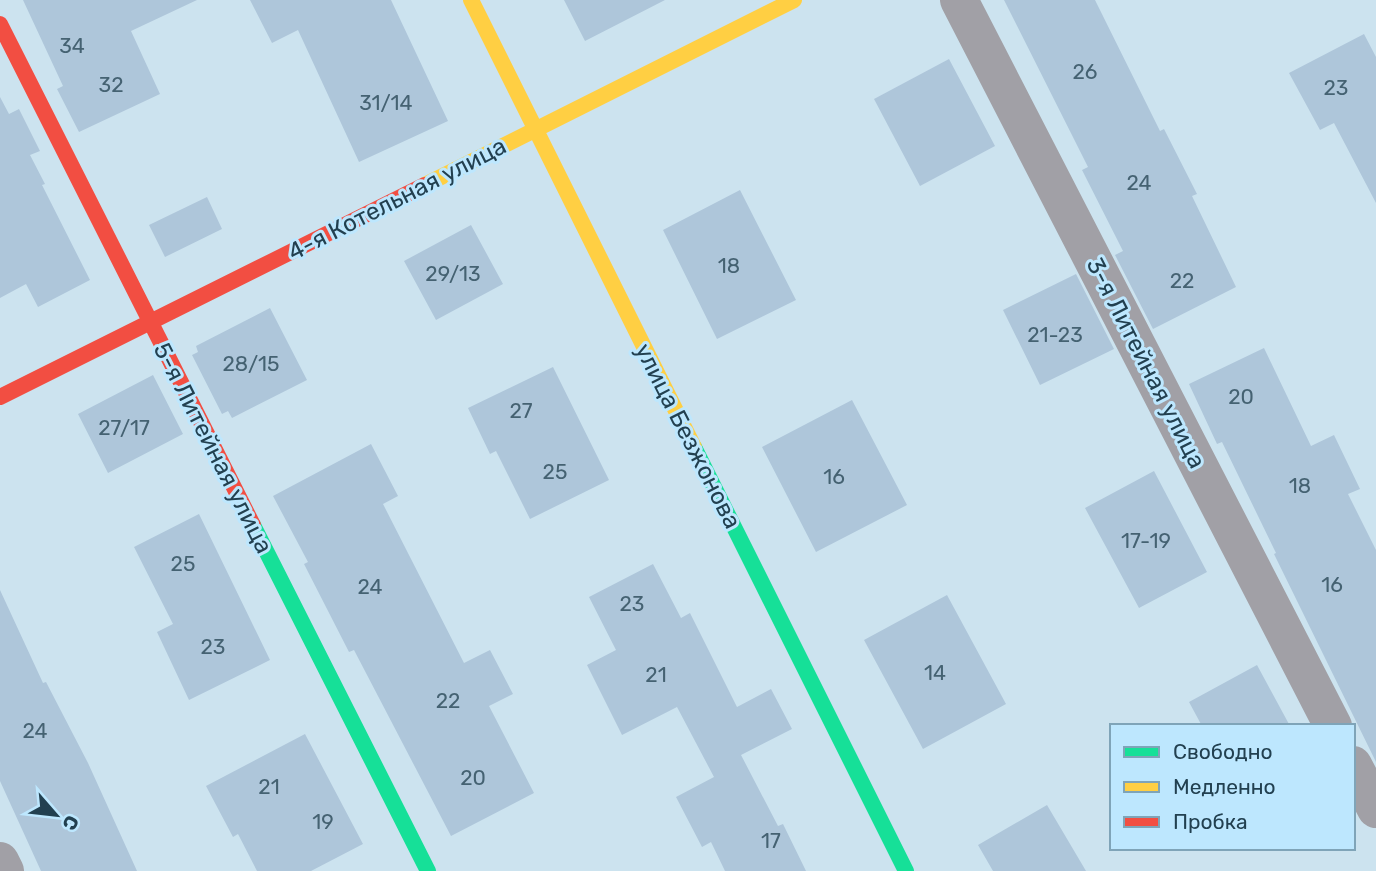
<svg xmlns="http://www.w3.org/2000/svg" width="1376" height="871" viewBox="0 0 1376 871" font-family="Rubik,sans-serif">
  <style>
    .building { fill: #aec6da }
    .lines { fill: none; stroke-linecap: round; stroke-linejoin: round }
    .street { stroke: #a1a0a6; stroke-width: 38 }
    .fast { stroke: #16e098; stroke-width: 16 }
    .slow { stroke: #ffcf43; stroke-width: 16 }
    .jam { stroke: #f24e42; stroke-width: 16 }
    .labels { text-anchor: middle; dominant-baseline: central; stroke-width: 6; stroke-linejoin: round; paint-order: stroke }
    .number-label { font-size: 21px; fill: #456272 }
    .street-label { font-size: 24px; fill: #224050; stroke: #bde7fe }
  </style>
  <rect width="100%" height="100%" fill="#cce3ef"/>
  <path class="building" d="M23 0H197L131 31 160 94 79 132 57 89 63 86Z
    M250 0H391L448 121 359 162 298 30 272 43Z
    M564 0H665L585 41Z
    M1004 0H1095L1160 131 1164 129 1197 194 1192 196 1236 287 1153 329 1115 255 1123 251 1082 170 1088 167Z
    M1364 34 1376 57V203L1334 123 1320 130 1289 73Z
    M949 59 995 146 920 186 874 99Z
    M0 97 9 114 19 109 40 151 30 155 45 184 42 185 90 280 38 307 26 284 0 298Z
    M740 190 796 300 717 339 663 230Z
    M207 197 222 229 165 257 149 225Z
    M471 225 503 284 436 320 404 261Z
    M1076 274 1114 349 1040 385 1003 310Z
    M270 308 307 380 232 418 228 411 222 414 192 355 198 352 196 346Z
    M1264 348 1311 446 1334 435 1360 489 1348 494 1376 550V762L1274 554 1276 553 1222 442 1217 444 1189 384Z
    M553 367 609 480 530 519 496 451 490 454 468 408Z
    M153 375 183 434 108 473 78 414Z
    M852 400 907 505 816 552 762 447Z
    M371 444 398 496 383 504 464 663 490 650 513 694 489 706 534 793 451 836 354 650 349 652 304 564 308 562 273 496Z
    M1154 471 1207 572 1139 608 1085 508Z
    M199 514 270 660 189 700 157 632 173 624 134 547Z
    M653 564 681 618 690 613 737 707 771 689 792 729 741 755 778 826 783 824 806 871H725L711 842 702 847 676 797 714 777 677 707 622 735 587 665 616 650 589 597Z
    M0 590 43 683 46 682 88 763 137 871H41L0 781Z
    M947 595 1006 704 923 749 864 640Z
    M1257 665 1290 726H1202L1189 702Z
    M305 734 363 844 311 871H257L238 834 233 837 206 786Z
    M1047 805 1086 871H993L978 845Z"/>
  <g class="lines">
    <path class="street" d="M959 0 1333 726
      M1353 765 1376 809
      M0 861 5 871"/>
    <path class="fast" d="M694 447 906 871
      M253 525 428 871"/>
    <path class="slow" d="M471 0 694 447
      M425 185 794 0"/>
    <path class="jam" d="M0 24 253 525
      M0 397 425 185"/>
  </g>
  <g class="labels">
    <g class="number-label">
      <text x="72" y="45">34</text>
      <text x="1085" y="71">26</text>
      <text x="111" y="84">32</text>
      <text x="1336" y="87">23</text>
      <text x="386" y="102">31/14</text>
      <text x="1139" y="182">24</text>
      <text x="729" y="265">18</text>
      <text x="453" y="273">29/13</text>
      <text x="1182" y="280">22</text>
      <text x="1055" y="334">21-23</text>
      <text x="251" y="363">28/15</text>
      <text x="1241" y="396">20</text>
      <text x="521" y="410">27</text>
      <text x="124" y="427">27/17</text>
      <text x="555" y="471">25</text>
      <text x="834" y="476">16</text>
      <text x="1300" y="485">18</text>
      <text x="1146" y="540">17-19</text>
      <text x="183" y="563">25</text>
      <text x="1332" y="584">16</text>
      <text x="370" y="586">24</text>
      <text x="632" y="603">23</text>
      <text x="213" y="646">23</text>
      <text x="935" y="672">14</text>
      <text x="656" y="674">21</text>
      <text x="448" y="700">22</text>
      <text x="35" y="730">24</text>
      <text x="473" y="777">20</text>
      <text x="269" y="786">21</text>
      <text x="323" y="821">19</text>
      <text x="771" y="840">17</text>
    </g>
    <g class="street-label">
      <text transform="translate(397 199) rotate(-27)">4-я Котельная улица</text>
      <text transform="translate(1146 363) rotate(63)">3-я Литейная улица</text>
      <text transform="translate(688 436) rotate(63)">улица Безжонова</text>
      <text transform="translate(213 448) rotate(63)">5-я Литейная улица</text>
    </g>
  </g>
  <rect x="1110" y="724" width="245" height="126" fill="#bde7fe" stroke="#7fa4b8" stroke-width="2"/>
  <rect x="1124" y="747" width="35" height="10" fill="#16e098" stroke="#7fa4b8" stroke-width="2"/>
  <text x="1173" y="759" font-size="21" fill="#224050">Свободно</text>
  <rect x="1124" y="782" width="35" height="10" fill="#ffcf43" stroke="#7fa4b8" stroke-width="2"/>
  <text x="1173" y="794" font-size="21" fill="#224050">Медленно</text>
  <rect x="1124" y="817" width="35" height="10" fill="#f24e42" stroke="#7fa4b8" stroke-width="2"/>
  <text x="1173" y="829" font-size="21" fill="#224050">Пробка</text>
  <g transform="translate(56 815) rotate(118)" stroke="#bde7fe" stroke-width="5" paint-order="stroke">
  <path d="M0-5L12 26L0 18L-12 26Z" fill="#224050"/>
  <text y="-10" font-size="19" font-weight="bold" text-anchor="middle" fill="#224050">С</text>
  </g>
</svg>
